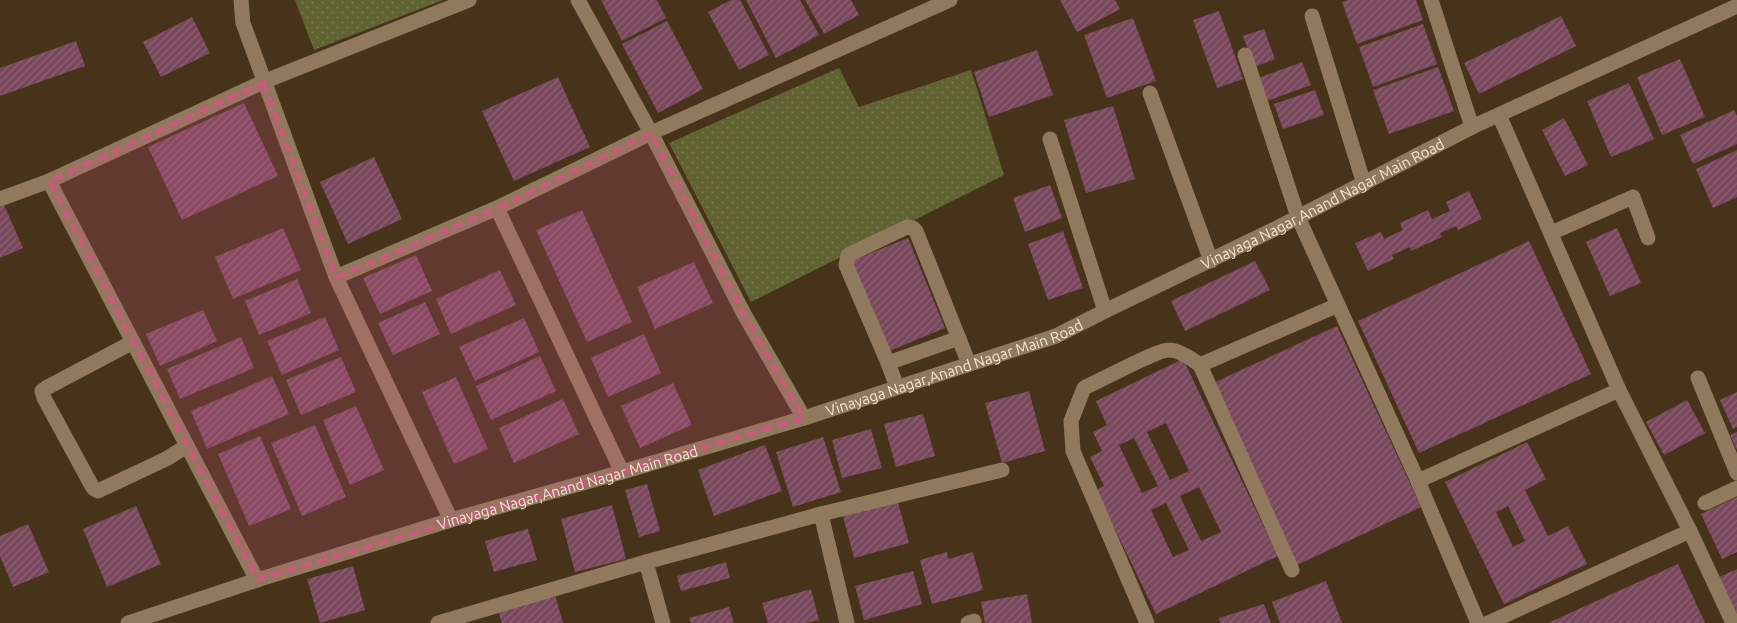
<svg xmlns="http://www.w3.org/2000/svg" width="1737" height="623" viewBox="0 0 1737 623" font-family="Ubuntu,sans-serif">
  <style>
    .grass { fill: url(#grass-dots) }
    .building { fill: url(#building-hatch); fill-rule: evenodd }
    .lines { fill: none; stroke-linecap: round; stroke-linejoin: round }
    .street { stroke: #91795e; stroke-width: 15 }
    .marked { fill: #d15680; fill-opacity: 0.2; stroke: #d15680; stroke-width: 4; stroke-dasharray: 10 6; stroke-linejoin: round }
    .labels { text-anchor: middle; dominant-baseline: central; stroke-width: 4; stroke-linejoin: round; paint-order: stroke }
    .street-label { font-size: 15px; fill: #f4e7d8; stroke: #3d280f }
  </style>
  <defs>
    <pattern id="grass-dots" width="8" height="8" patternUnits="userSpaceOnUse" patternTransform="scale(1.25)"><rect width="8" height="8" fill="#606231"/><path d="M2 2h.1M6 6h.1" fill="none" stroke="#77784e" stroke-width="1.8" stroke-linecap="round"/></pattern>
    <pattern id="building-hatch" width="6" height="6" patternUnits="userSpaceOnUse" patternTransform="scale(1.25)"><rect width="6" height="6" fill="#78475c"/><path d="M-1 1l2-2M0 6l6-6M5 7l2-2" fill="none" stroke="#8c6273"/></pattern>
  </defs>
  <rect width="100%" height="100%" fill="#47321a"/>
  <path class="grass" d="M295 0H443L314 50Z
    M839 68 859 107 971 70 1004 175 751 302 669 143Z"/>
  <path class="building" d="M601 0H657L666 18 622 41Z
    M731 0H740L769 55 739 70 708 12Z
    M746 0H800L819 35 776 58Z
    M805 0H851L859 15 824 34Z
    M1060 0H1115L1120 9 1077 32Z
    M1348 0H1416L1423 20 1357 44 1342 2Z
    M1219 11 1243 79 1217 88 1193 20Z
    M1561 16 1576 46 1479 94 1464 63Z
    M192 17 210 53 161 77 143 42Z
    M1133 18 1156 81 1107 98 1084 35Z
    M667 21 703 89 658 113 622 44Z
    M1423 24 1437 64 1373 87 1359 47Z
    M1264 29 1275 59 1254 67 1243 36Z
    M76 41 85 66 0 96V68Z
    M1037 50 1053 95 989 117 974 72Z
    M1680 59 1705 117 1662 135 1637 77Z
    M1302 62 1311 85 1267 101 1258 78Z
    M1438 67 1454 111 1389 134 1373 90Z
    M558 77 590 147 514 181 482 111Z
    M1629 83 1654 139 1611 157 1587 101Z
    M1315 90 1324 115 1283 129 1274 104Z
    M244 103 278 176 182 220 148 147Z
    M1113 106 1135 179 1086 193 1064 120Z
    M1734 110 1737 116V144L1693 164 1680 135Z
    M1564 118 1588 165 1565 176 1542 130Z
    M1737 150V197L1713 208 1696 169Z
    M374 157 402 219 348 244 320 182Z
    M1050 185 1062 218 1025 232 1013 198Z
    M1469 191 1482 219 1458 230 1456 226 1440 233 1442 237 1411 251 1410 247 1392 255 1394 259 1368 271 1355 243 1381 232 1384 239 1403 230 1400 223 1428 210 1432 219 1450 211 1446 202Z
    M4 205 23 248 0 258V206Z
    M582 210 632 322 587 342 536 230Z
    M283 228 301 270 233 299 215 257Z
    M1617 228 1641 283 1610 296 1586 242Z
    M1063 231 1083 288 1048 300 1028 244Z
    M908 238 945 328 887 352 849 262Z
    M1529 241 1591 374 1419 453 1358 321Z
    M416 255 432 291 380 314 363 278Z
    M1255 261 1270 290 1185 331 1171 301Z
    M694 262 713 303 655 329 637 287Z
    M500 270 516 305 451 334 436 299Z
    M297 279 311 313 259 335 245 301Z
    M425 302 440 334 393 355 378 323Z
    M203 310 217 341 160 366 146 334Z
    M325 317 339 350 282 375 267 341Z
    M524 318 539 352 475 381 459 347Z
    M1337 326 1421 507 1297 565 1213 383Z
    M644 334 661 373 608 397 591 358Z
    M241 337 254 368 180 399 167 369Z
    M540 356 556 391 491 420 476 386Z
    M341 357 356 392 301 415 286 380Z
    M1183 359 1278 556 1156 614 1096 490 1104 486 1090 457 1102 451 1093 432 1107 425 1096 401ZM1166 423 1189 471 1170 480 1147 432ZM1134 438 1158 486 1142 493 1119 445ZM1199 487 1221 532 1201 541 1180 496ZM1166 503 1189 550 1173 557 1151 510Z
    M272 376 289 414 207 449 191 411Z
    M456 377 488 449 454 464 422 392Z
    M673 383 692 425 640 448 621 406Z
    M1029 391 1045 451 1002 463 985 403Z
    M1737 392V427L1733 429 1720 400Z
    M563 399 579 434 514 463 499 428Z
    M1687 400 1705 433 1664 455 1646 422Z
    M356 406 384 470 350 485 323 420Z
    M923 414 935 456 896 467 884 424Z
    M315 425 346 497 302 516 271 443Z
    M871 429 882 468 842 478 832 440Z
    M1737 432V450L1730 435Z
    M260 436 291 509 249 526 218 454Z
    M823 437 841 492 793 507 776 452Z
    M1527 442 1546 479 1525 490 1548 536 1568 526 1587 564 1504 604 1445 482ZM1508 506 1525 541 1513 547 1496 512Z
    M765 445 782 491 714 516 698 470Z
    M647 484 660 531 639 537 625 490Z
    M1737 497V552L1722 559 1701 514Z
    M898 502 909 543 854 558 843 516Z
    M612 505 626 559 575 572 561 519Z
    M136 506 161 564 107 587 83 529Z
    M28 524 49 572 13 587 0 556V536Z
    M528 529 537 560 494 572 485 541Z
    M947 552 948 559 973 552 983 590 932 604 920 560Z
    M726 562 730 578 681 591 677 576Z
    M1678 564 1705 623H1548Z
    M353 566 365 610 320 623 307 579Z
    M1737 569V614L1719 577Z
    M913 571 922 604 864 620 855 586Z
    M1326 581 1342 623H1280L1272 602Z
    M811 589 819 620 807 623H768L762 603Z
    M1027 594 1032 623H985L981 602Z
    M555 595 563 623H502L498 611Z
    M1264 604 1271 623H1220L1219 618Z
    M729 607 734 623H691L689 618Z"/>
  <g class="lines">
    <g class="street">
      <path d="M241 0 243 23 336 277 451 520"/>
      <path d="M578 0 651 133 744 314 804 418"/>
      <path d="M1431 0 1472 127"/>
      <path d="M1312 16 1364 184"/>
      <path d="M1245 55 1298 217 1418 481 1478 623"/>
      <path d="M1150 93 1211 261"/>
      <path d="M1499 115 1619 390 1690 531 1733 623"/>
      <path d="M1050 139 1105 311"/>
      <path d="M49 181 257 580"/>
      <path d="M0 199 49 181 263 82 469 0"/>
      <path d="M1551 233 1633 197 1648 238"/>
      <path d="M336 277 497 208"/>
      <path d="M133 342 46 388 42 391 44 398 93 488 98 491 166 459 187 446"/>
      <path d="M888 363 846 265 848 255 907 227 913 228 916 231 969 364"/>
      <path d="M1200 365 1292 570"/>
      <path d="M1698 378 1737 473"/>
      <path d="M897 387 888 363 959 338"/>
      <path d="M622 472 497 208 651 133 950 0"/>
      <path d="M1418 481 1619 390"/>
      <path d="M1705 503 1737 488"/>
      <path d="M646 562 821 514"/>
      <path id="s1" d="M128 623 257 580 451 520 622 472 804 418 1056 336 1105 311 1277 228 1472 127 1737 6"/>
      <path d="M438 623 646 562 663 623"/>
      <path d="M847 623 821 514 1002 470"/>
      <path d="M968 623 974 621"/>
      <path d="M1147 623 1073 451 1071 421 1084 388C1097 382 1159 349 1169 350 1179 350 1192 359 1200 365L1338 305"/>
      <path d="M1488 623 1690 531"/>
    </g>
  </g>
  <path class="marked" d="M263 82 336 277 497 208 651 133 744 314 804 418 257 580 49 181Z"/>
  <g class="labels">
    <g class="street-label">
      <text stroke="none"><textPath href="#s1" startOffset="1269">Vinayaga Nagar,Anand Nagar Main Road</textPath></text>
      <text stroke="none"><textPath href="#s1" startOffset="865">Vinayaga Nagar,Anand Nagar Main Road</textPath></text>
      <text stroke="none"><textPath href="#s1" startOffset="460">Vinayaga Nagar,Anand Nagar Main Road</textPath></text>
    </g>
  </g>
</svg>
